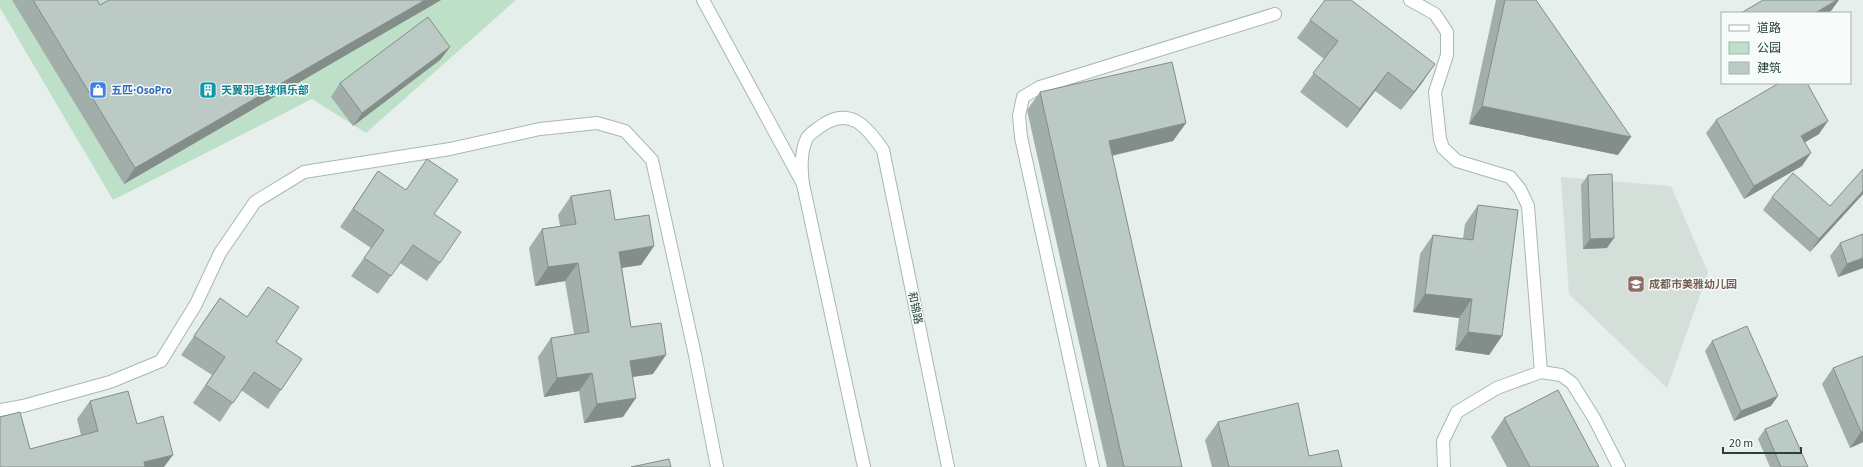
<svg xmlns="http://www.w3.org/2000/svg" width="1863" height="467" viewBox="0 0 1863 467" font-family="'Source Sans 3','Noto Sans SC',sans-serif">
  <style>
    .built { fill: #d4dfda }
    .green { fill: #bfe0c8 }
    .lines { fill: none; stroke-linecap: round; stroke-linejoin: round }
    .minor-casing { stroke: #a8b8b2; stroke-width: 14 }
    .tertiary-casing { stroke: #a8b8b2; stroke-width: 14 }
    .minor { stroke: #fff; stroke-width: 12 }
    .tertiary { stroke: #fff; stroke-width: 12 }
    .wall { fill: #a1aea9 }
    .shaded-wall { fill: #838d89 }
    .building { fill: #bbcac4; stroke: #838d89 }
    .labels { text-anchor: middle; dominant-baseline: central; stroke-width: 3; stroke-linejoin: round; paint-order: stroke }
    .shop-label { font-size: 11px; font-weight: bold; fill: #366cbe; stroke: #f7fbf9; text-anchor: start }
    .culture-label { font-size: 11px; font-weight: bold; fill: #0d838f; stroke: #f7fbf9; text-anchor: start }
    .education-label { font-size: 11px; font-weight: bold; fill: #785e54; stroke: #f7fbf9; text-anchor: start }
    .street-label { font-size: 11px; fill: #24423a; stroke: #f7fbf9 }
  </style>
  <rect width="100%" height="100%" fill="#e6efeb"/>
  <path class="built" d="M1561 177 1671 186 1708 273 1667 388 1569 294Z"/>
  <path class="green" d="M0 0H516L366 133 312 99 113 200 0 8Z"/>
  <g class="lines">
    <defs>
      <path id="minor" d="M703 0 803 184
        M1410 0 1435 14 1447 32V55L1435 92 1440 139 1443 148 1457 161 1510 177 1520 189 1528 206 1541 372
        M0 410 23 406 110 382 161 361 196 304 220 253 255 202 304 172 450 149 540 129 597 123 625 131 652 160 695 355 717 467
        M1093 467 1021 137 1019 116 1023 97 1040 87 1275 14
        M1444 467 1443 441 1457 412 1497 388 1541 372 1561 375 1572 383 1594 418 1619 467"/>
      <path id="tertiary" d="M864 467 803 184C801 169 800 152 807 138 809 134 817 129 821 126 850 106 866 126 883 150L948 467"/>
    </defs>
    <use href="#minor" class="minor-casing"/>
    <use href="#tertiary" class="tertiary-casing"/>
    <use href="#minor" class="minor"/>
    <use href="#tertiary" class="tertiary"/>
  </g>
  <path class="wall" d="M12 0H97L100 5 441 0 124 184Z
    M1496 0H1536L1618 155 1469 124Z
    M1310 20 1422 83 1401 110 1375 91 1347 128 1300 92 1324 59 1297 38Z
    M450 47 440 60 353 126 331 97 340 83Z
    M1040 92 1186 123 1173 141 1112 156 1182 467H1107L1027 110Z
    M1716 120 1819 134 1805 142 1802 166 1744 199 1706 133Z
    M378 171 434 214 440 263 427 281 400 263 378 294 351 276 371 248 340 227Z
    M1588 175 1607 248 1583 249 1581 185Z
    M1863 194 1810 252 1763 210 1772 197 1830 206Z
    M571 196 615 220 654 246 641 265 622 268 631 327 653 374 633 377 623 417 584 423 579 391 544 397 538 357 551 338 574 334 565 281 535 286 529 248 542 229 560 226 558 215Z
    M1478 205 1502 336 1489 355 1455 350 1459 318 1413 312 1420 254 1433 235 1463 239 1465 224Z
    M1840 243 1863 268 1838 277 1830 256Z
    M220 298 276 342 302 359 268 409 241 390 220 422 193 403 212 375 181 355Z
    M1712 341 1771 406 1734 421 1705 351Z
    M1863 356V442L1850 448 1822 384 1833 368Z
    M90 401 137 424 30 449 81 435 77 419Z
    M1504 418 1599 467H1507L1491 437Z
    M1218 422 1309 456 1342 467H1212L1205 440Z
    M1765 429 1808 467H1770L1758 439Z"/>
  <path class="shaded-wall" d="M425 0H441L124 184 135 168Z
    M1837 0H1839L1831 11 1828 13H1815Z
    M450 47 440 60 353 126 362 113Z
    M1435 64 1422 83 1401 110 1414 92Z
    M1388 72 1375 91 1347 128 1360 109Z
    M1482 106 1631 137 1618 155 1469 124Z
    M1828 121 1819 134 1792 150 1801 136Z
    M1186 123 1173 141 1096 159 1109 141Z
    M1811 153 1802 166 1744 199 1754 186Z
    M1863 191V194L1810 252 1819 239Z
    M1614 238 1607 248 1583 249 1590 239Z
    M654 246 641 265 606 270 619 252Z
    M1863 258V268L1838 277 1847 264Z
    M578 263 565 281 535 286 548 267Z
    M1425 294 1472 299 1459 318 1413 312Z
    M1468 332 1502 336 1489 355 1455 350Z
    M666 355 653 374 617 379 630 361Z
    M592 373 579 391 544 397 557 378Z
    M1778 396 1771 406 1734 421 1741 411Z
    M636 398 623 417 584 423 597 404Z
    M1863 431V442L1850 448 1861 432Z
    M173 455 164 467H141L144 462Z"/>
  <path class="building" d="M33 0H97L100 5 109 0H425L135 168Z
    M1325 0H1351L1435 64 1414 92 1388 72 1360 109 1313 73 1338 41 1310 20Z
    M1505 0H1536L1631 137 1482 106Z
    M1763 0H1837L1815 13H1741Z
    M428 17 450 47 362 113 340 83Z
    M1172 62 1186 123 1109 141 1182 467H1124L1040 92Z
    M1779 83H1807L1828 121 1801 136 1811 153 1754 186 1716 120Z
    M427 159 458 180 434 214 461 232 440 263 413 245 391 276 364 258 384 230 353 209 378 171 406 190Z
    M1863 169V191L1819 239 1772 197 1793 173 1830 206Z
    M1612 174 1614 238 1590 239 1588 175Z
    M610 190 615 220 649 215 654 246 619 252 631 327 661 323 666 355 630 361 636 398 597 404 592 373 557 378 551 338 589 332 578 263 548 267 542 229 576 224 571 196Z
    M1478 205 1518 210 1502 336 1468 332 1472 299 1425 294 1433 235 1473 240Z
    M1863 234V258L1847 264 1840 243Z
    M268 287 299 307 276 342 302 359 281 390 254 372 233 403 206 385 225 357 194 336 220 298 247 317Z
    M1747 326 1778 396 1741 411 1712 341Z
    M1863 356V431L1861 432 1833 368Z
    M1558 390 1599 467H1530L1504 418Z
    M128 391 137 424 163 416 173 455 144 462 145 467H0V417L20 412 30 449 98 431 90 401Z
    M1298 403 1309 456 1338 450 1342 467H1229L1218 422Z
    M1787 420 1808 467H1781L1765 429Z
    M669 459 671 467H631Z"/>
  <defs>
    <symbol id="shop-square" viewBox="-11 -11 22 22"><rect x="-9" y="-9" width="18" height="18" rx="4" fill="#3f7fe0" stroke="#f7fbf9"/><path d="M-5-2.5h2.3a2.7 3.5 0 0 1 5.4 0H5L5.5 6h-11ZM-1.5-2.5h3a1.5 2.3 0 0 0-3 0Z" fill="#fff"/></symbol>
    <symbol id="building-square" viewBox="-11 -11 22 22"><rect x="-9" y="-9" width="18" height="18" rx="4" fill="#0f9aa8" stroke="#f7fbf9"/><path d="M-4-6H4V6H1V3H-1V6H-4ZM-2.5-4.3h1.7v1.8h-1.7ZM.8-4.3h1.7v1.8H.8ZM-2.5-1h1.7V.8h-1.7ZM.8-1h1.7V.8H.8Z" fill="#fff"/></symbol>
    <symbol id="school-square" viewBox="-11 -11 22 22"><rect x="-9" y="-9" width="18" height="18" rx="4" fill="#8d6e63" stroke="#f7fbf9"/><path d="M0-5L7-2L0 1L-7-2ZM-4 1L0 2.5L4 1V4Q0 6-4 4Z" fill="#fff"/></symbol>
  </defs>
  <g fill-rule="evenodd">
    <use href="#shop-square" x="88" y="80" width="20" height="20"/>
    <use href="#building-square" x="198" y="80" width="20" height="20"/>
    <use href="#school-square" x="1626" y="274" width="20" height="20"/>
  </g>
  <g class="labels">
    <g class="shop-label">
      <text x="111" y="90">五匹·OsoPro</text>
    </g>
    <g class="culture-label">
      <text x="221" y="90">天翼羽毛球俱乐部</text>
    </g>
    <g class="education-label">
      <text x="1649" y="284">成都市美雅幼儿园</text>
    </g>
    <g class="street-label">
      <text transform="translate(915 308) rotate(78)">和锦路</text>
    </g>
  </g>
  <rect x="1721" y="12" width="130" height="72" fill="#f7fbf9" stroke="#a3b1ad"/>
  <rect x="1729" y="25" width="20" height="6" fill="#ffffff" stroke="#a3b1ad"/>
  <text x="1757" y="32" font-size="12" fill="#24423a">道路</text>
  <rect x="1729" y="42" width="20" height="12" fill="#bfe0c8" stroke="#a3b1ad"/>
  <text x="1757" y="52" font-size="12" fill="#24423a">公园</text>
  <rect x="1729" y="62" width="20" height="12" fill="#bbcac4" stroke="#a3b1ad"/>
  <text x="1757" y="72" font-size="12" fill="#24423a">建筑</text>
  <path d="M1723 447v6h78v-6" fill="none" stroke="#24423a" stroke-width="2"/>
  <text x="1729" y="447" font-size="12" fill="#24423a" stroke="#f7fbf9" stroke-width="3" paint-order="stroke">20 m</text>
</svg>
